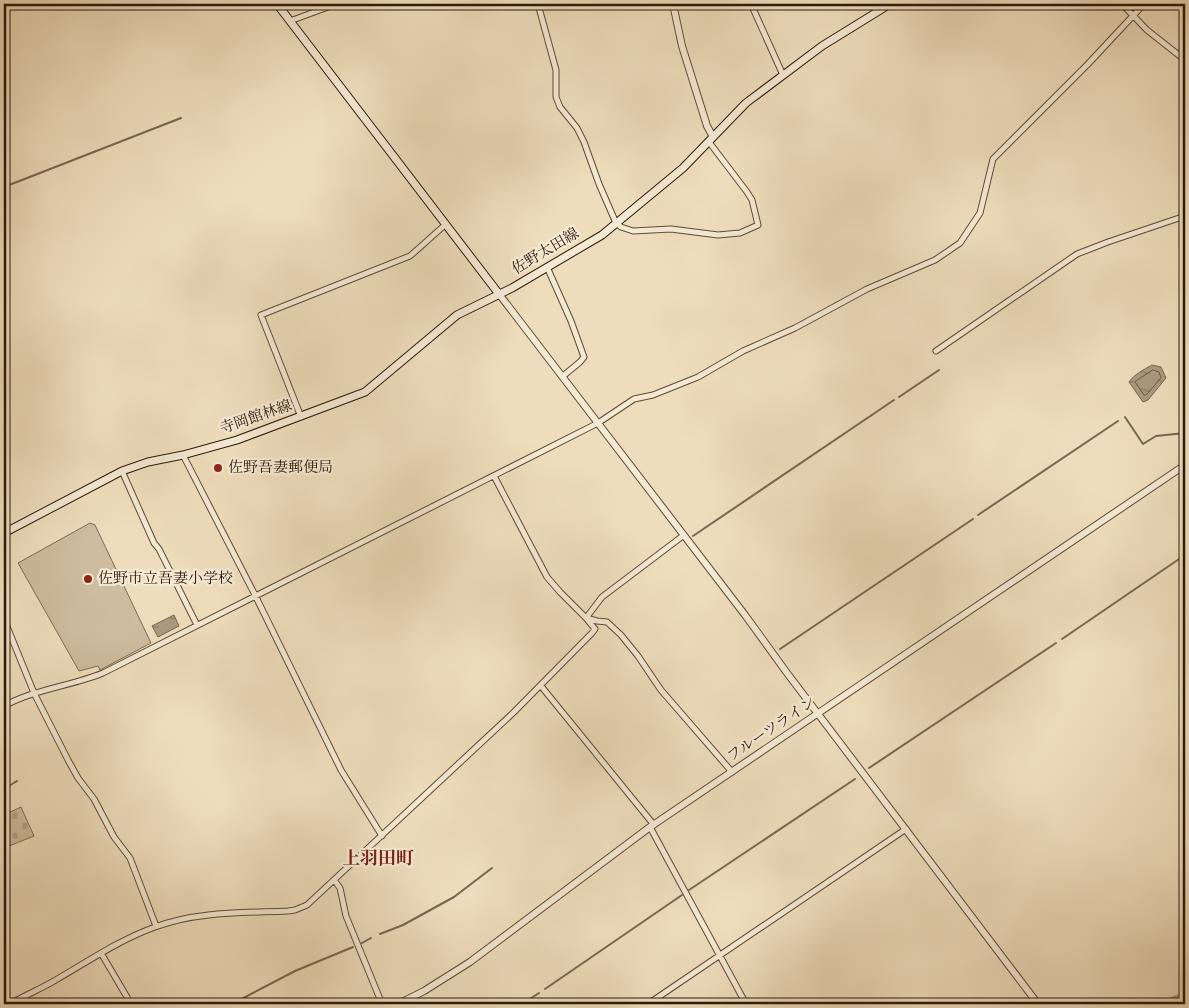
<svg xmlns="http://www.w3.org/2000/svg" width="1189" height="1008" viewBox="0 0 1189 1008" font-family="'Old Standard TT','Noto Serif JP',serif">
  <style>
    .grass { fill: #cdbc9e; stroke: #7c6b55 }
    .cemetery { fill: url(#cemetery-stones); stroke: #7c6b55 }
    .water { fill: url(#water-ripples); stroke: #786752 }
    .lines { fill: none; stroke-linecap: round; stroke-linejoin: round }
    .shore { stroke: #6c5a46; stroke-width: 1 }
    .stream { stroke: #786752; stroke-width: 2 }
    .river { stroke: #ac9b80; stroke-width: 11 }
    .minor-casing { stroke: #5c4b38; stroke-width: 7 }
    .tertiary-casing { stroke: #5c4b38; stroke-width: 8 }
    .secondary-casing { stroke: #2b1a0c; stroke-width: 9 }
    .minor { stroke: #f4e9d3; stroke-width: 5 }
    .tertiary { stroke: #f4e9d3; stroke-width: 6 }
    .secondary { stroke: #f4e9d3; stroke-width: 7 }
    .poi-dot { fill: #8f2418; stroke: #f4e9d3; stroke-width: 2 }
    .labels { text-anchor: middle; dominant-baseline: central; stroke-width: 4.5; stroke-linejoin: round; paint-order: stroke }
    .street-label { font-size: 15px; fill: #2b1a0c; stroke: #f4e9d3 }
    .poi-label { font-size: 15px; fill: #2b1a0c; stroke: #f4e9d3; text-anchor: start }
    .quarter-label { font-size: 18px; font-weight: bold; fill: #7a1f14; stroke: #f4e9d3 }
  </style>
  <defs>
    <pattern id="cemetery-stones" width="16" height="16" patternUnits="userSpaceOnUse" patternTransform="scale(1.25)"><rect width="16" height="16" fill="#cdbc9e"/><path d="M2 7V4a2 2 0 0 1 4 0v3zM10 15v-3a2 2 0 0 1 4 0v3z" fill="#b0a187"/></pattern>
    <pattern id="water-ripples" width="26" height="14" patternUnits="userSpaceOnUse" patternTransform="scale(1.25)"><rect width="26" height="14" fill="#ac9b80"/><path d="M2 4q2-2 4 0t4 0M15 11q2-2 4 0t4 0" fill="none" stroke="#8c7e67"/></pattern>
  </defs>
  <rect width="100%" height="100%" fill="#eeddbc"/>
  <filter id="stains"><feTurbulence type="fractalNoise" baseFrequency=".004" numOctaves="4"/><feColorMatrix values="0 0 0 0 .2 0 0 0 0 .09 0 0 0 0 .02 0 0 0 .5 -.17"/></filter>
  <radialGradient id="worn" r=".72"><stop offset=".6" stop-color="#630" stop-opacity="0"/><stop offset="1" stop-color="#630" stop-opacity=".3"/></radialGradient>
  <path class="grass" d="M90 523 95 525 151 643 100 670 98 666 79 671 18 563Z"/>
  <path class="cemetery" d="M21 807 34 836 4 848V815Z"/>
  <path class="water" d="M1152 365 1161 367 1166 378 1148 400 1143 402 1129 382C1133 375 1145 369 1152 365Z
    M174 615 179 626 158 637 152 626Z"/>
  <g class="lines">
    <path class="shore" d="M1153 370 1159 372 1161 378 1146 395H1144L1135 382Z"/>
    <path class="stream" d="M4 187 181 118
      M899 397 939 370
      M1125 417 1143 444 1156 436 1185 433
      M978 515 1118 421
      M693 536 894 400
      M1062 639 1185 555
      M780 649 973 519
      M869 768 1056 643
      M4 789 17 781
      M689 890 855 779
      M380 934 403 925 454 897 492 868
      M362 943 371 938
      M545 989 682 895
      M232 1004 295 971 353 947
      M522 1004 539 993"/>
    <path class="river" d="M1169 1004 1185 997"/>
    <defs>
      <path id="minor" d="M538 4 556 70V97L560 107 577 128 584 142 599 184 616 223 621 227 633 231 671 229 718 235 740 233 758 225 752 200 747 192 709 142
        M751 4 783 75
        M1122 4 1147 30 1185 60
        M290 21 336 4
        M547 267 571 321 584 357 580 362 563 376
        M936 351 1077 254 1108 242 1185 216
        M301 417 261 315 410 256 446 224
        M183 455 255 595 341 770 382 836
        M122 471 154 543 159 549 197 625
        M494 476 547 577 560 592 586 618 597 621 607 622 621 635 638 656 661 690 732 772
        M4 619 34 693 68 760 78 778 94 799 114 837 130 858 156 926
        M541 686 654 825
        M4 706C35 689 71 686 103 673L598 423 634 399 653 395 698 377 743 351 795 328 867 289 935 260 960 243 980 213 993 159 1088 64 1144 4
        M650 827 746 1004
        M334 880 340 888 346 916 382 1004
        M101 953 131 1004
        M10 1004C24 996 40 989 54 981 87 962 119 940 155 927 197 911 244 913 288 911L295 910 307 905 513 713 592 633 595 629 586 618 602 597 684 535
        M648 1004 906 829"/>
      <path id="tertiary" d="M673 4 682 46 707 126 713 137
        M499 294 745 615 787 673 1038 1004
        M398 1004 424 991 470 962 650 827 1185 465"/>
      <path id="secondary" d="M277 4 499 294
        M4 533 122 471 148 462 183 455 237 440 365 392 457 315 512 288 602 235 683 168 746 103 822 46 890 4"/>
    </defs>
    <use href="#minor" class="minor-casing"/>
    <use href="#tertiary" class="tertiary-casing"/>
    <use href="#secondary" class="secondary-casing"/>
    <use href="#minor" class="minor"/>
    <use href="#tertiary" class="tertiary"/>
    <use href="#secondary" class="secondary"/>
  </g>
  <g class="poi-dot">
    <circle cx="218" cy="468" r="5"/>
    <circle cx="88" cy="579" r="5"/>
  </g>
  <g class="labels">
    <g class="street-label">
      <text transform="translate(546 252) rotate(-31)">佐野太田線</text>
      <text transform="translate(256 418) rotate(-19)">寺岡館林線</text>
      <text transform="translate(772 730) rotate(-34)">フルーツライン</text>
    </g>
    <g class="poi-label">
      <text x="228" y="468">佐野吾妻郵便局</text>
      <text x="98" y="579">佐野市立吾妻小学校</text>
    </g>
    <g class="quarter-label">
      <text x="378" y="859">上羽田町</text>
    </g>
  </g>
  <rect width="1189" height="1008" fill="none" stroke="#eeddbc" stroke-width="20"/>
  <rect x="5" y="5" width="1179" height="998" fill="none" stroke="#2b1a0c" stroke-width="2.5"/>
  <rect x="10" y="10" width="1169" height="988" fill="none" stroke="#2b1a0c"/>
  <rect width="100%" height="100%" filter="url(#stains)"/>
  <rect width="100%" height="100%" fill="url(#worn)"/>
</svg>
